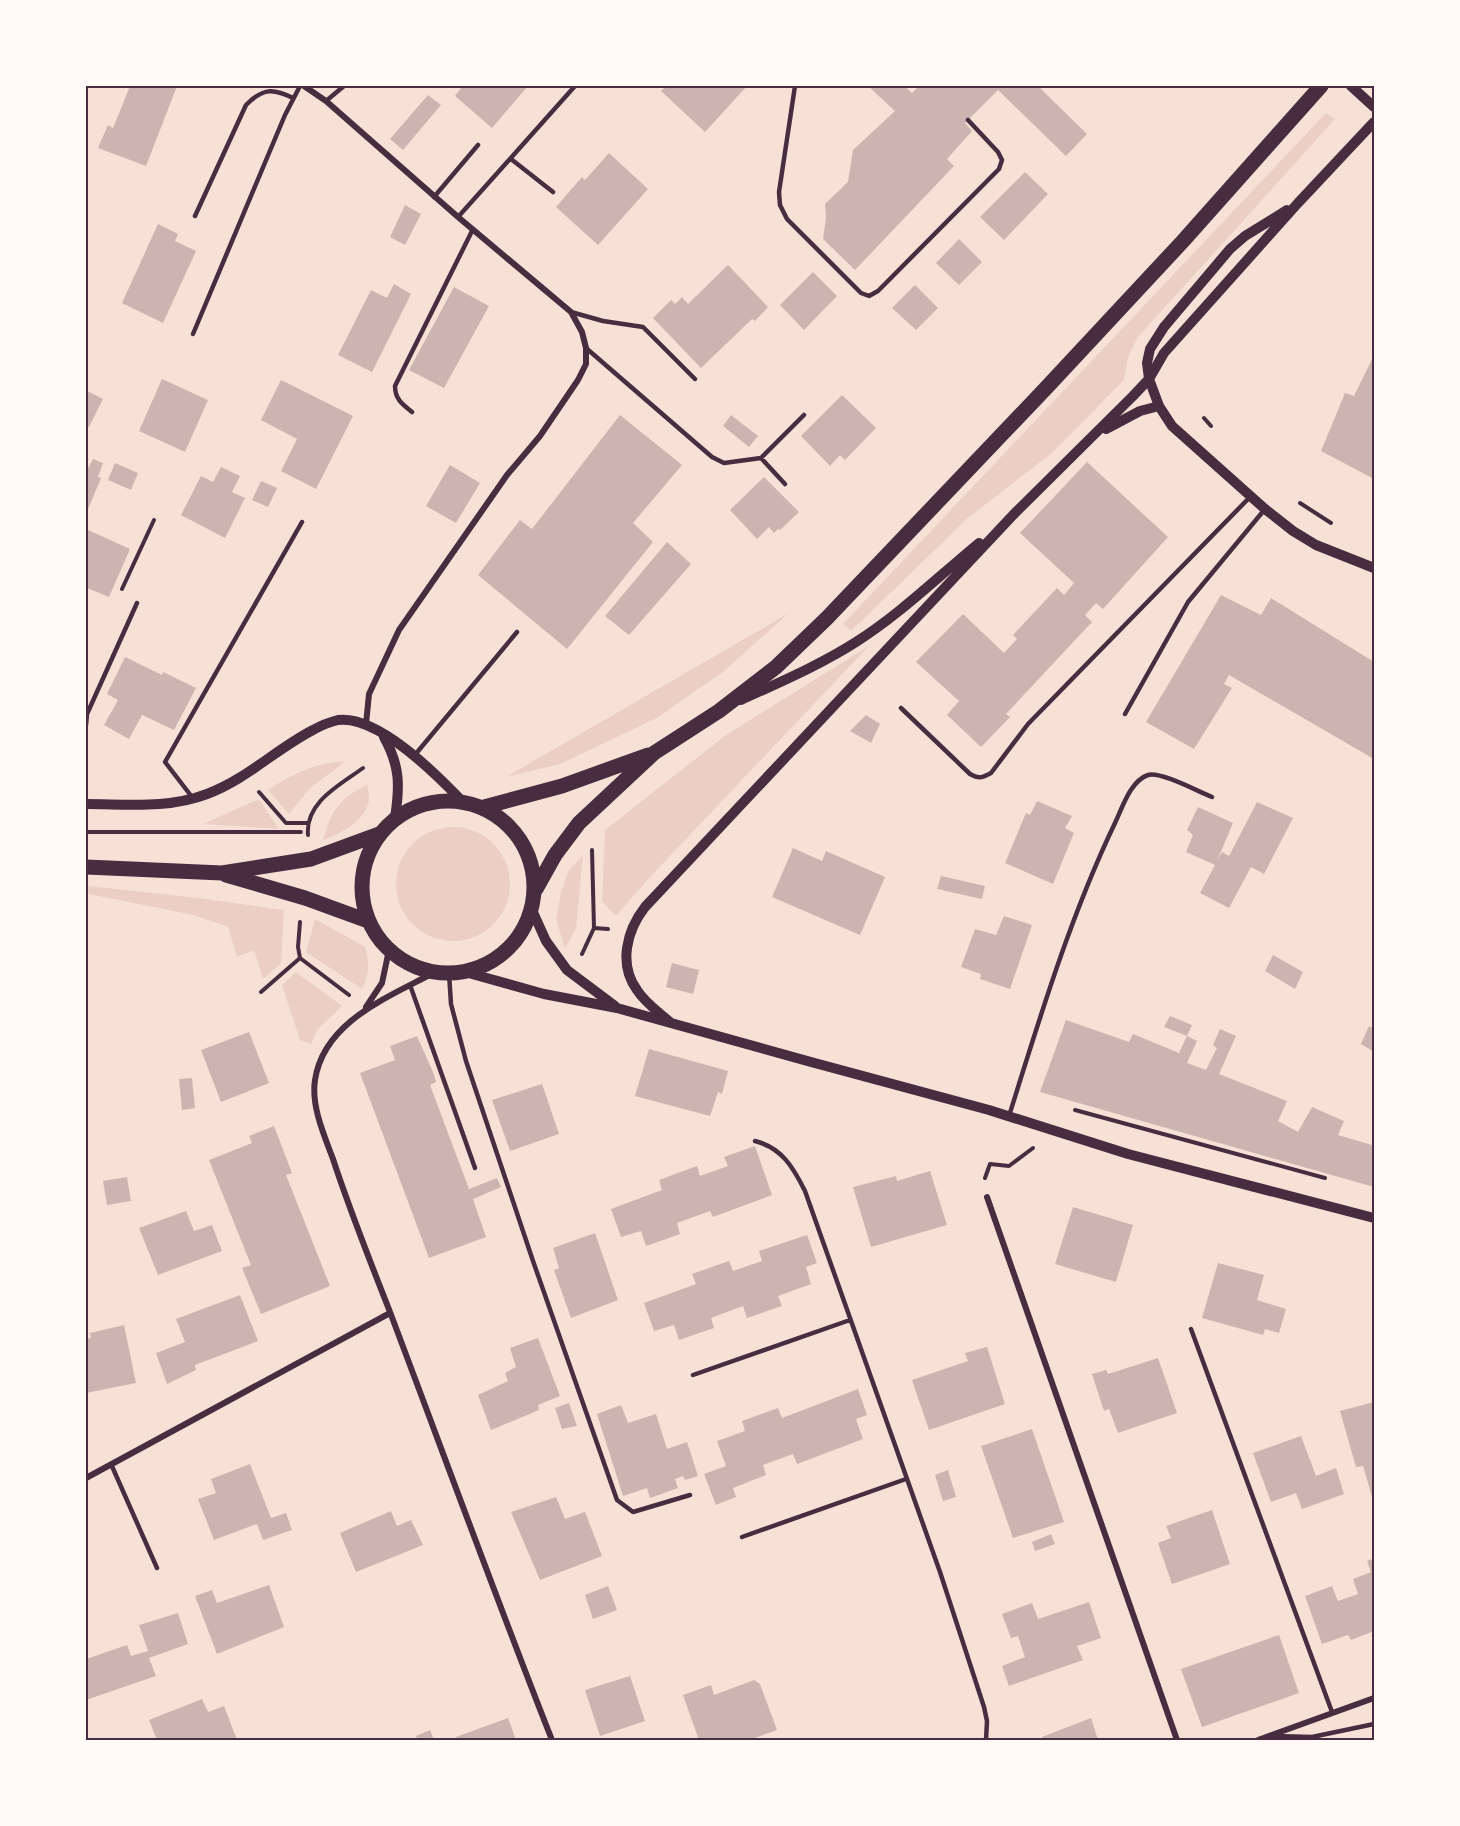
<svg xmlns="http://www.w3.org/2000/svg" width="1460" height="1826" viewBox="0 0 1460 1826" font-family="Manrope,sans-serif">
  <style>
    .green { fill: #ebcfc5 }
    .building { fill: #ccb4b1 }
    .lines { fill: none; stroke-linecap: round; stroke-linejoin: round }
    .path { stroke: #4a2c40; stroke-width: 4 }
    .service { stroke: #4a2c40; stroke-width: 4.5 }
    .minor { stroke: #4a2c40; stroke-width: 6 }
    .tertiary { stroke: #4a2c40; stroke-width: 10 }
    .primary { stroke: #4a2c40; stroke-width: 15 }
    .neatline { fill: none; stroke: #4a2c40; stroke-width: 2 }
  </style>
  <rect width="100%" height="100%" fill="#f7e1d7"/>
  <path class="green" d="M1326 113 1335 119 1138 337 1128 357 1124 380 1052 453 968 518 851 631 843 624Z
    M789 613 723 672 655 719 560 764 506 777Z
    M869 646 649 878 616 916 602 901 605 830 726 735Z
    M346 761 310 788 289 814 268 790C296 772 313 764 346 761Z
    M367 784C368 789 369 795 369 799 368 820 340 834 323 840 333 807 337 802 367 784Z
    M259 799 279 829 203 824Z
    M396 884a57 57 0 1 1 114 0a57 57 0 1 1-114 0Z
    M583 855 576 928 565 949 556 919 561 892 569 870Z
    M88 886 199 898 284 910 281 963 263 979 254 950 237 957 228 927 194 915 89 894Z
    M315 919 365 947C370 963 369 975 362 989L306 952Z
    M296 972 342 1006 317 1030 311 1044 300 1040 282 985Z"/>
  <path class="building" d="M130 86H177L146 166 98 148 108 125 113 128Z
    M457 86H528L492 128 455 96 461 88Z
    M666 86H747L705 132 661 91Z
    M868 86H904L912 93 919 86H1038L1087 134 1066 156 998 90 965 123 972 131 947 159 954 166 855 270 823 239 826 218 825 204 848 182 853 150 895 111Z
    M428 95 441 105 403 150 390 139Z
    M609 153 648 189 598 245 556 207 582 177 585 180Z
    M1025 172 1048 194 1004 240 980 217Z
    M405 205 421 214 405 245 390 237Z
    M158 224 178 234 175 241 196 251 163 323 122 303Z
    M959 239 982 262 959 285 936 263Z
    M728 265 768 307 755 321 752 319 701 368 653 318 671 300 675 304 682 297 688 304Z
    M813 272 837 296 804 330 780 305Z
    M394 284 411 294 372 372 338 355 371 290 387 298Z
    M915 285 938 308 916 330 892 308Z
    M454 287 489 306 444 388 409 370Z
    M1374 355V479L1321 451 1345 393 1354 396Z
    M162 379 208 400 185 452 139 431Z
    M281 380 353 416 316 489 281 471 297 439 261 420Z
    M87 391 103 399 89 427 86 425Z
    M842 395 876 428 845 460 840 455 830 466 801 436Z
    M620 415 682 465 633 523 653 542 567 649 478 575 520 520 532 529Z
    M731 415 758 436 749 447 723 426Z
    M93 459 103 463 98 477 101 478 86 514V472Z
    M1087 462 1168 537 1103 609 1096 603 1085 615 1092 622 1006 714 1010 717 981 747 947 715 959 701 916 662 963 614 1004 653 1017 639 1013 635 1057 588 1064 595 1074 583 1020 533Z
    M115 463 138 473 131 490 108 480Z
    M450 465 480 483 456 523 426 506Z
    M221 467 240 476 232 492 245 498 225 538 181 515 201 476 213 482Z
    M764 477 799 512 780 530 778 529 774 533 769 527 757 539 730 510Z
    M261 481 277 488 268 507 252 500Z
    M86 529 130 549 109 597 87 588 86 592Z
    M667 542 691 564 629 635 605 616Z
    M1221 595 1261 615 1271 598 1374 662V759L1229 675 1224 684 1232 688 1194 749 1146 722Z
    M125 657 162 675 163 672 196 688 174 730 142 715 129 739 104 725 118 700 107 694Z
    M866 715 880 724 871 743 850 731Z
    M1037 801 1072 816 1065 828 1074 833 1053 884 1005 863 1026 813 1030 815Z
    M1257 802 1293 818 1264 874 1251 867 1229 908 1200 893 1215 865 1186 852 1193 835 1187 830 1198 807 1233 823 1217 861 1222 852 1229 856Z
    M793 848 822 861 826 851 885 877 860 935 772 897Z
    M941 876 985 886 982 899 937 889Z
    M1004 916 1032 925 1010 989 980 979 981 974 961 967 975 929 996 935Z
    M1273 955 1303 972 1295 989 1265 971Z
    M672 963 699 970 693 994 666 987Z
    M1170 1016 1192 1025 1187 1036 1164 1027Z
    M1066 1020 1129 1042 1133 1034 1179 1053 1187 1036 1197 1041 1187 1063 1206 1070 1217 1048 1213 1045 1220 1029 1236 1036 1219 1074 1287 1101 1278 1121 1298 1132 1312 1107 1344 1121 1338 1135 1372 1145 1374 1141V1187L1040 1092Z
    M1369 1026 1374 1029V1052L1361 1044Z
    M249 1032 269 1083 221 1102 201 1050Z
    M417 1036 433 1072 436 1082 430 1085 469 1189 497 1178 501 1187 473 1199 486 1237 429 1258 360 1073 395 1060 390 1046Z
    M649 1049 728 1071 722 1094 718 1092 710 1116 635 1096Z
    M192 1078 195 1108 182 1110 179 1079Z
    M542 1084 559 1134 510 1151 492 1100Z
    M274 1126 292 1173 286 1175 330 1286 261 1314 242 1268 251 1265 209 1160 252 1143 249 1136Z
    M755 1146 772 1195 713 1217 710 1211 677 1223 680 1234 646 1246 641 1231 621 1237 611 1209 662 1190 659 1180 697 1166 700 1176 728 1166 724 1157Z
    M930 1171 947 1225 871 1247 853 1187 896 1176 897 1181Z
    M127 1177 131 1201 107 1205 103 1181Z
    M1073 1207 1133 1225 1116 1282 1055 1264Z
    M186 1211 194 1231 212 1225 222 1251 158 1275 139 1228Z
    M595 1233 618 1300 571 1318 554 1270 559 1268 553 1248Z
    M807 1235 817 1263 806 1267 811 1284 778 1296 782 1306 747 1318 743 1306 711 1318 714 1328 679 1340 674 1325 654 1331 644 1303 696 1284 692 1274 729 1261 733 1271 762 1261 759 1251Z
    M1218 1263 1264 1275 1257 1300 1286 1309 1279 1333 1265 1329 1263 1335 1202 1318Z
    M240 1295 258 1341 195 1365 196 1370 167 1384 156 1353 185 1342 176 1319Z
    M124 1325 136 1383 86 1393V1339L91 1338 90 1333Z
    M538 1338 560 1396 538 1405 539 1410 491 1430 478 1395 508 1381 505 1373 516 1367 510 1348Z
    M987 1347 1005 1404 929 1430 912 1380 968 1361 965 1353Z
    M1158 1358 1177 1413 1118 1433 1109 1409 1104 1411 1092 1374 1106 1370 1108 1374Z
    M858 1389 867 1415 856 1419 863 1439 797 1464 793 1454 763 1465 766 1475 733 1488 736 1497 716 1505 704 1474 726 1466 717 1441 745 1431 742 1421 778 1408 782 1418Z
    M1374 1402V1504L1363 1466 1356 1467 1340 1411Z
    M569 1403 577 1426 562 1429 555 1408Z
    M621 1405 628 1423 656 1414 667 1449 687 1442 698 1476 685 1480 683 1476 675 1479 678 1488 650 1498 647 1488 623 1496 597 1414Z
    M1032 1429 1064 1522 1013 1538 981 1446Z
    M1301 1436 1316 1476 1336 1468 1344 1494 1302 1509 1296 1493 1271 1502 1253 1453Z
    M250 1464 271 1518 286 1513 292 1530 263 1540 257 1524 214 1540 198 1499 216 1493 211 1479Z
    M948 1470 956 1497 943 1501 935 1475Z
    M556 1497 565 1519 585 1512 602 1556 540 1580 511 1512Z
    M1212 1510 1230 1564 1172 1584 1158 1543 1171 1538 1166 1526Z
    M391 1511 397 1526 411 1520 423 1545 356 1572 340 1533Z
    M1051 1534 1055 1544 1035 1551 1032 1542Z
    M1371 1559 1374 1566V1631L1351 1640 1348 1635 1322 1644 1305 1596 1332 1586 1338 1601 1358 1594 1353 1579 1371 1572 1367 1561Z
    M269 1585 284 1627 217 1654 195 1596 212 1590 217 1603Z
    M608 1586 617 1610 593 1619 585 1595Z
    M1089 1602 1101 1638 1077 1646 1083 1660 1009 1686 1002 1666 1025 1657 1018 1636 1011 1638 1002 1614 1032 1603 1038 1619Z
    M178 1613 188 1644 149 1658 156 1676 86 1700V1659L127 1645 131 1656 148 1651 139 1625Z
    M1279 1635 1299 1693 1202 1727 1181 1669Z
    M630 1676 645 1721 600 1736 585 1690Z
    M754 1680 760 1684 777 1730 749 1740H699L683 1695 711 1685 714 1695Z
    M202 1699 208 1712 224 1706 237 1740H157L149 1720Z
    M508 1718 516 1740H458L456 1737Z
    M1091 1718 1098 1740H1043L1042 1737Z
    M430 1730 434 1740H418L416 1736Z"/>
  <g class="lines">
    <path class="path" d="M1204 418 1211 426
      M1300 503 1331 523
      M122 589 154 520
      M259 792 286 823H307
      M86 832H301
      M308 835C305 802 340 785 363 768
      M300 922 298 947 300 958 349 995
      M594 928 608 929
      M582 954 594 928 592 850
      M261 992 300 958
      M1075 1110 1325 1178
      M985 1178 990 1164 1009 1166 1033 1148"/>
    <path class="service" d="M795 86 779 192 780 205 787 219 861 293 869 296 878 291 999 169 1002 160 998 152 968 120
      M326 101 344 86
      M511 159 553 192
      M434 197 478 145
      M195 216 246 105C263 88 273 88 293 98
      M458 217 575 86
      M571 312 603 321 643 327 695 379
      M193 334 285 115 300 86
      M586 348 712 457 724 463 761 458 804 415
      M412 412C402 404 395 399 395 386L473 229
      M761 458 785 484
      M901 708 970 774C979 779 982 778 991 773L1028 724 1250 497
      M1125 714 1188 602 1265 509
      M86 725 87 714 137 603
      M414 756 517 632
      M192 797 165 762 302 522
      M449 973 451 1004 466 1061 533 1261 617 1500 633 1512 690 1495
      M410 985 475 1168
      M1009 1116C1040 1017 1070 917 1115 823 1122 809 1130 781 1148 775 1160 771 1199 792 1212 797
      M755 1141C782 1148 793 1167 805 1191L940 1572 984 1707 987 1721 986 1740
      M1191 1329 1332 1712
      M693 1375 850 1320
      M111 1464 157 1568
      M742 1537 906 1479
      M1274 1736 1312 1737 1374 1724"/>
    <path class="minor" d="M304 86 326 101 458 217 571 312 582 332 586 348V364L578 380 540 436 507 475 399 630 369 694 366 724
      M435 972C389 997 324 1021 315 1080 311 1106 324 1135 333 1159 350 1211 370 1261 390 1312 444 1455 496 1598 552 1740
      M366 1007 382 983 389 950
      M987 1197 1177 1740
      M86 1478 390 1313
      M1258 1740 1374 1698"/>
    <path class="tertiary" d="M1351 86 1374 107
      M1287 210 1245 236 1230 249 1164 327 1150 349 1147 363 1149 379 1159 406 1172 426 1265 509 1293 531 1316 545 1374 568
      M1106 429 1140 411 1159 406
      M741 700C780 682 820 665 856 642 900 614 939 576 979 543
      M384 737C400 766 400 785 395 818
      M86 804C127 804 168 809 207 794 247 779 276 749 313 730 320 726 330 722 338 720 378 715 436 774 461 800
      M532 910 546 941 567 970 615 1006
      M465 972 544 994 617 1008 811 1062 989 1110 1128 1154 1374 1218
      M671 1023C660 1013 645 1003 637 990 618 964 627 930 645 907L1015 513 1133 396 1149 379 1164 353 1298 203 1374 122"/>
    <path class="primary" d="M362 887a86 86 0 1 1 172 0a86 86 0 1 1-172 0Z
      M484 807 562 786 648 755
      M86 867 222 873 311 859 379 834
      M226 875 305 898 368 921
      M536 889 555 855 579 823 654 753 719 711 776 667 827 618 1047 387 1183 241 1321 86"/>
  </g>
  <rect width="1460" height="1826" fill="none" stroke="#fffaf5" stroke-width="174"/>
  <rect x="87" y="87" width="1286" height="1652" class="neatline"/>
</svg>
